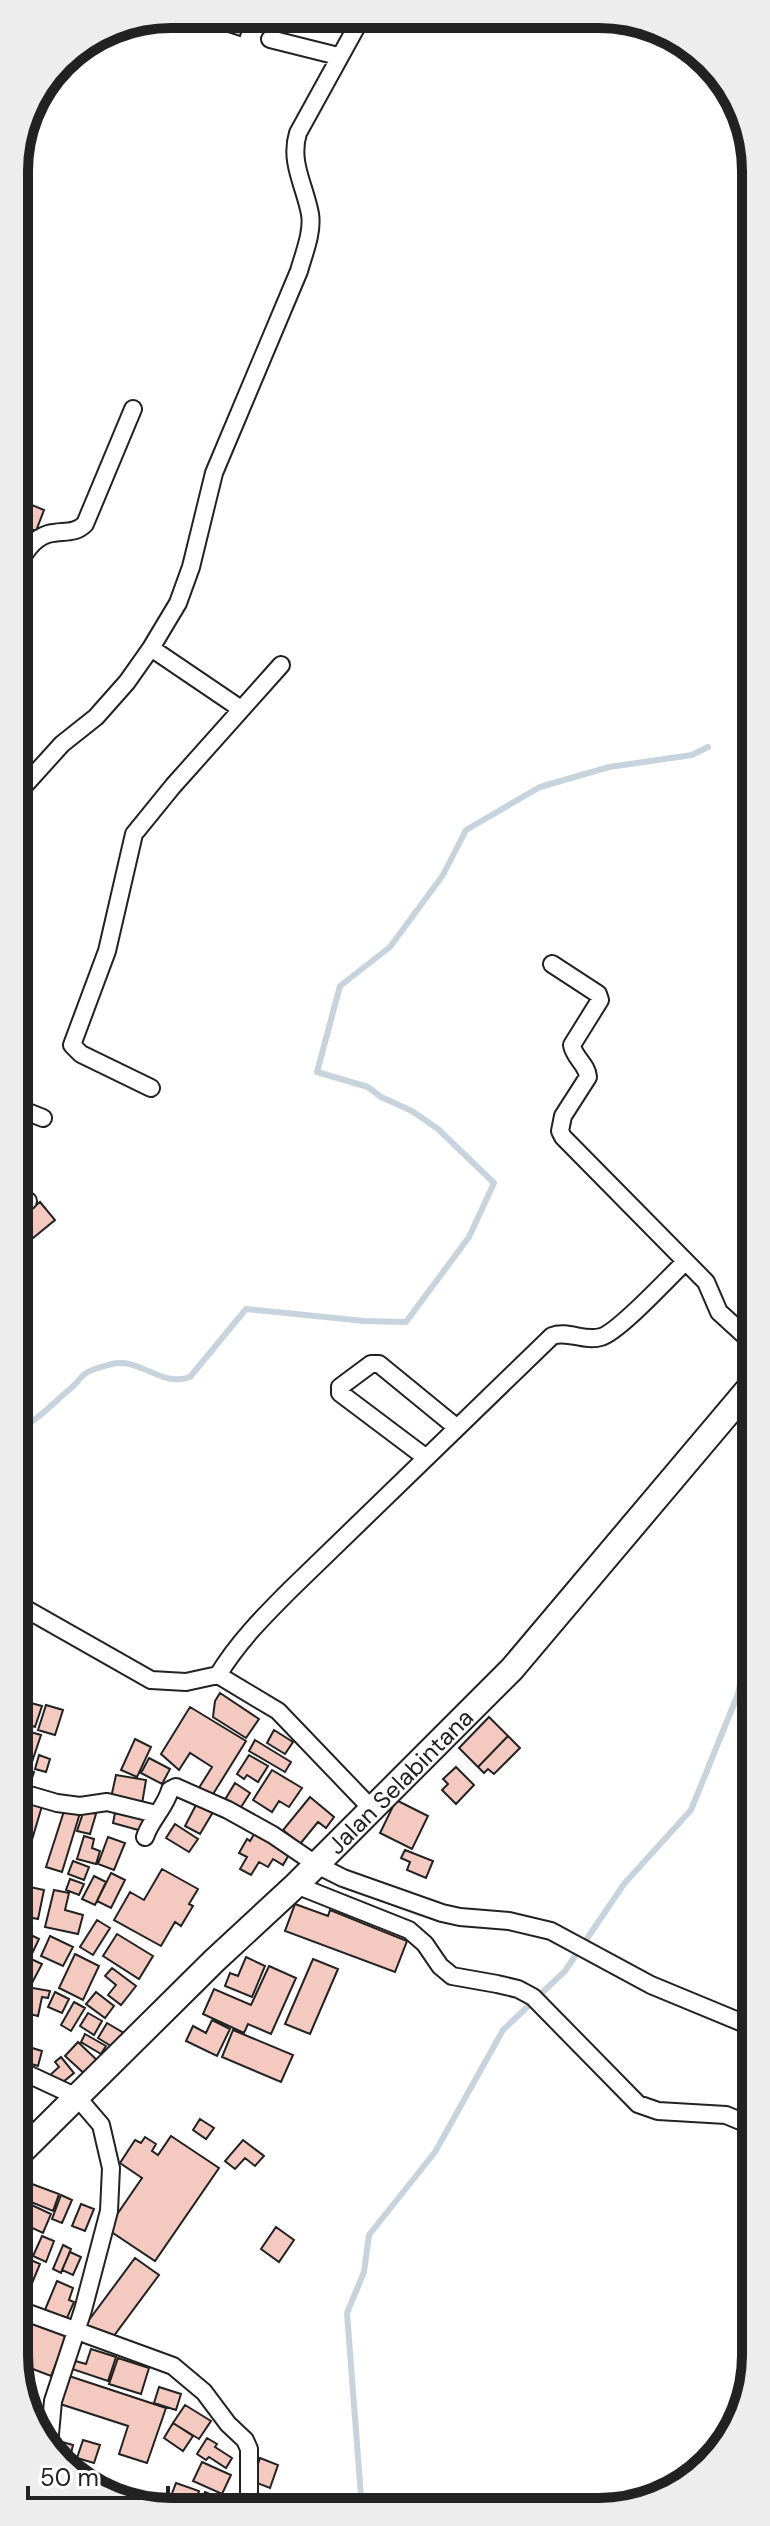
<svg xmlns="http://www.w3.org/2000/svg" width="770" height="2526" viewBox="0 0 770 2526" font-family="'DM Sans',sans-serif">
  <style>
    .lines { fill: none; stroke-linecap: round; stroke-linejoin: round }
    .stream { stroke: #c7d3dd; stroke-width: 6 }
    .building { fill: #f3c9c0; stroke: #222; stroke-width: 2 }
    .street-casing { stroke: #222; stroke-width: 20 }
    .secondary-casing { stroke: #222; stroke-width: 28 }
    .street { stroke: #fff; stroke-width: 16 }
    .secondary { stroke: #fff; stroke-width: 24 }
    .labels { text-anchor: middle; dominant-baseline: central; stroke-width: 6; stroke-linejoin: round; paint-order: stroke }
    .street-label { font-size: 24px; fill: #222; stroke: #fff }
    .rim { fill: none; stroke: #222; stroke-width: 10 }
  </style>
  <rect width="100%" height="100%" fill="#fff"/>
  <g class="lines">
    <path class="stream" d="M16 1431C36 1422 53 1403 70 1389 77 1384 81 1375 88 1372 95 1368 105 1366 112 1364 139 1357 162 1388 190 1377L246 1309 364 1321 406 1322 469 1237 494 1183 438 1129 412 1111 381 1097 368 1087 317 1072 340 986 390 947 443 875 466 830 540 787 609 767 692 755 708 747
      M362 2509 347 2313 364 2272 369 2235 435 2152 503 2030 565 1971 624 1884 691 1810 738 1694 755 1617"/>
  </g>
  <path class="building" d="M224 14 247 15 240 36 219 29Z
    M15 498 44 510 36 531 15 523Z
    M40 1202 55 1220 16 1252V1221Z
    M220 1693 259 1719 246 1738 213 1717 215 1701Z
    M31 1703 42 1706 35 1727 24 1723Z
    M46 1705 63 1710 55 1735 38 1730Z
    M190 1707 246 1741 210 1799 197 1791 212 1767 190 1753 179 1770 161 1754Z
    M489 1717 508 1736 478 1767 459 1748Z
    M274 1730 293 1742 285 1754 267 1743Z
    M27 1731 41 1735 32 1762 18 1757Z
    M508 1736 520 1748 494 1774 488 1769 484 1773 478 1767Z
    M135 1739 151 1747 137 1777 121 1770Z
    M255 1740 291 1762 285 1772 249 1751Z
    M39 1755 50 1759 46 1772 35 1769Z
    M249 1755 268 1766 258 1782 247 1775 244 1779 237 1774Z
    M149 1758 170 1769 162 1784 141 1773Z
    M17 1767 34 1772 28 1791 16 1788Z
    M456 1767 474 1785 456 1804 442 1790 448 1784 443 1779Z
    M272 1770 302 1788 289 1807 279 1801 272 1812 253 1800Z
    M116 1775 146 1780 142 1804 111 1798Z
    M235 1783 250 1793 238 1812 223 1803Z
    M310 1797 334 1817 326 1828 318 1822 300 1844 283 1830Z
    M396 1800 428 1816 412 1849 380 1833Z
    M29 1802 42 1806 29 1850 16 1846Z
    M197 1803 213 1812 200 1834 185 1826Z
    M123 1807 147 1814 142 1831 113 1823 115 1813 121 1814Z
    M65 1808 80 1813 62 1872 46 1867Z
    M84 1810 96 1814 90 1834 77 1831Z
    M175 1824 198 1839 189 1852 166 1838Z
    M256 1831 291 1851 283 1865 273 1859 268 1867 259 1862 251 1875 240 1869 247 1857 239 1853 247 1839 250 1841Z
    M84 1836 94 1839 92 1848 100 1851 96 1864 77 1859Z
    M108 1837 125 1843 114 1870 98 1864Z
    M405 1850 433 1861 426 1878 407 1870 410 1862 401 1858Z
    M73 1861 89 1867 84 1880 68 1874Z
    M162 1869 198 1889 189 1904 193 1906 181 1926 175 1922 161 1946 114 1920 130 1892 144 1900Z
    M111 1873 125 1880 111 1908 97 1901Z
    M94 1876 106 1882 95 1905 82 1899Z
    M70 1879 84 1884 79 1895 66 1890Z
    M16 1882 26 1883 23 1908H16Z
    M30 1887 44 1890 38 1919 23 1916Z
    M54 1890 69 1893 65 1910 83 1915 78 1934 45 1927Z
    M295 1904 328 1916 330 1910 407 1941 395 1972 285 1931Z
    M97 1920 110 1928 93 1955 80 1947Z
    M25 1932 39 1939 31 1956 17 1949Z
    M117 1934 153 1956 139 1979 103 1956Z
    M50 1936 73 1947 63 1966 41 1956Z
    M18 1953 42 1964 31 1985 16 1978Z
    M75 1954 99 1966 83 2000 59 1988Z
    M246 1957 265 1966 252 1997 225 1986 230 1973 238 1976Z
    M313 1959 338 1969 310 2034 285 2024Z
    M269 1966 296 1978 271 2034 248 2024 244 2033 203 2014 214 1989 251 2005Z
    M112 1968 136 1986 121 2005 108 1995 116 1985 105 1976Z
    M27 1987 50 1991 48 1998 42 1997 38 2016 21 2012Z
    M55 1992 69 1999 62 2013 48 2007Z
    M96 1992 114 2006 105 2018 86 2004Z
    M74 2002 85 2008 71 2031 61 2025Z
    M88 2013 102 2021 94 2035 80 2026Z
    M212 2020 230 2029 217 2056 186 2041 193 2026 206 2033Z
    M107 2023 129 2036 119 2051 98 2038Z
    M17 2028 32 2034 28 2044 17 2040Z
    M233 2030 293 2055 281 2082 222 2057Z
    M85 2034 106 2046 101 2054 81 2042Z
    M78 2042 100 2063 87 2076 65 2056Z
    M29 2047 42 2051 38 2066 25 2062Z
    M61 2057 74 2073 58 2086 49 2076 59 2067 55 2062Z
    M200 2119 214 2128 206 2139 193 2130Z
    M171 2136 219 2168 155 2261 107 2229 142 2178 120 2163 135 2140 141 2143 145 2137 156 2144 152 2151 158 2155Z
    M243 2140 264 2156 255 2166 245 2158 235 2169 225 2161Z
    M32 2184 59 2194 53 2211 26 2200Z
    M61 2195 72 2200 62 2223 52 2219Z
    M23 2201 51 2214 43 2233 17 2221Z
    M81 2204 94 2209 85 2231 72 2226Z
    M276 2227 294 2240 279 2262 261 2249Z
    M42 2236 54 2241 46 2262 33 2256Z
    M63 2245 71 2249 61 2273 53 2269Z
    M70 2252 81 2257 73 2275 62 2270Z
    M17 2254 40 2264 23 2305 17 2303Z
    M135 2258 159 2275 110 2341 86 2324Z
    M57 2281 73 2288 69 2300 74 2302 67 2318 62 2316 59 2324 42 2317Z
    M20 2318 70 2338 61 2362 57 2361 51 2376 17 2363V2327Z
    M91 2349 116 2357 108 2381 69 2368 72 2360 86 2364Z
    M118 2358 149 2368 141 2394 109 2384Z
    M63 2374 166 2408 147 2463 119 2454 128 2426 54 2402Z
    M159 2387 181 2394 176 2410 154 2403Z
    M185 2405 211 2421 199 2439 173 2423Z
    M173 2423 193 2436 183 2451 164 2438Z
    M207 2438 217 2444 215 2447 232 2458 226 2468 209 2457 206 2460 197 2454Z
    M55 2440 73 2445 69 2462 56 2458 52 2451Z
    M83 2440 100 2445 94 2463 77 2458Z
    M260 2458 278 2465 270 2488 252 2481Z
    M202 2462 231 2475 222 2494 193 2481Z
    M78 2470 133 2497 130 2504 76 2475Z
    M176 2483 199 2491 193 2509H166Z
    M205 2492 233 2504 231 2509H207L208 2507 200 2503Z"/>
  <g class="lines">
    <defs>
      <path id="street" d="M270 39 338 56
        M15 573C21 558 31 539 48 534 62 530 74 535 85 524L133 409
        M151 648 241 709
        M15 796 62 744 96 717 127 682 151 648 178 603 191 567 214 473 299 271C304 253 313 232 310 214 305 186 289 162 298 133L363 15
        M552 964 598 994 600 1000 572 1045C574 1058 587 1064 588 1077L563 1116 560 1131 563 1137 706 1282 719 1312 754 1344
        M151 1088 81 1054 72 1045 107 951 134 834 173 786 281 665
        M15 1107 43 1118
        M16 1200 28 1201
        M425 1457 340 1393V1387L371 1364H379L456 1427
        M26 1609 151 1680 186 1682 218 1675 278 1711 371 1808
        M218 1675C238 1642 264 1616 291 1589L552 1336C568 1330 584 1342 601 1337 619 1332 669 1277 685 1262
        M16 1791 57 1803 80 1806 107 1802 156 1814
        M145 1837C151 1819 165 1808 170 1790L176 1787 228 1810 273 1835 317 1865 343 1878 442 1913 460 1917 509 1921 551 1931 651 1985 755 2028
        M296 1885 409 1930 425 1944 440 1966 452 1976 497 1984 518 1989 533 1997 638 2104 658 2111 726 2115 755 2127
        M17 2069 77 2097 101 2125 111 2168 109 2211 83 2310 53 2401 49 2445
        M17 2309 173 2366 204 2392 228 2424 245 2440 249 2449V2509"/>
      <g id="secondary">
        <path id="s1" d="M17 2156 215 1960 296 1885 512 1669 755 1381"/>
      </g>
    </defs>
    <use href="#street" class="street-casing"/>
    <use href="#secondary" class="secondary-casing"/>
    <use href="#street" class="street"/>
    <use href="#secondary" class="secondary"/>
  </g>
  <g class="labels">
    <g class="street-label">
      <text stroke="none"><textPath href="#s1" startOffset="536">Jalan Selabintana</textPath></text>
    </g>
  </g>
  <path d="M0 0H770V2526H0ZM171 28H599A143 143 0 0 1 742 171V2355A143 143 0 0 1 599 2498H171A143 143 0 0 1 28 2355V171A143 143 0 0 1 171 28Z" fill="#ededed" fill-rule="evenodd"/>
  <path class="rim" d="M171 28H599A143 143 0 0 1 742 171V2355A143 143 0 0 1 599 2498H171A143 143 0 0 1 28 2355V171A143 143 0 0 1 171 28Z"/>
  <path d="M28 2486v12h140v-12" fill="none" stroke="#222222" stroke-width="4"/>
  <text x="40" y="2486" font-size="24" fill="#222222" stroke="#ffffff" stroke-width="6" paint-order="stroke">50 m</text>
</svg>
